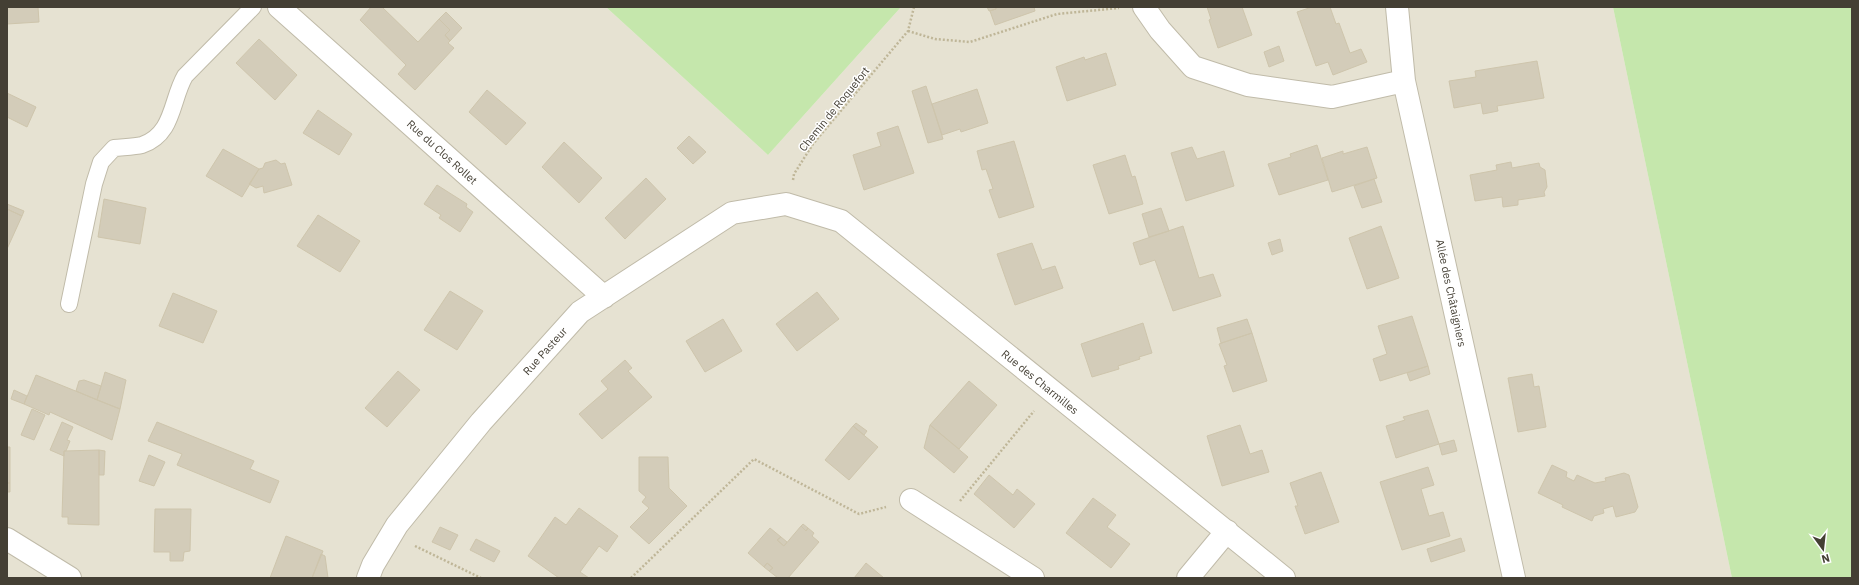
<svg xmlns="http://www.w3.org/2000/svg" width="1859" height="585" viewBox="0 0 1859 585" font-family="'IBM Plex Sans',sans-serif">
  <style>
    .residential { fill: #e6e2d2 }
    .green { fill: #c5e7ac }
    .building { fill: #d3ccb9; stroke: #cec5ac }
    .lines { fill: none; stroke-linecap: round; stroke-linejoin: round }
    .lane-casing { stroke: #c0bba9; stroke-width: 18 }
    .street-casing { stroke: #c0bba9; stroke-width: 24 }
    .path { stroke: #bfb698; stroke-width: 2.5; stroke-dasharray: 2 2; stroke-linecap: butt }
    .lane { stroke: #fff; stroke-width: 16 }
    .street { stroke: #fff; stroke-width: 22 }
    .labels { text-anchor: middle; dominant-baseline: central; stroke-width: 3; stroke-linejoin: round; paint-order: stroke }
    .street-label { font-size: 11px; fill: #443f34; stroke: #fff }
  </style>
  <rect width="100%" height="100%" fill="#f2efe4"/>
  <path class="residential" d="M7 7H606L768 155 901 7H1613L1732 578H7Z"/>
  <path class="green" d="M606 7H901L768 155Z
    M1613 7H1852V578H1732Z"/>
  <path class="building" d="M7 7H38L39 22 7 24Z
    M371 7H382L418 42 439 19 450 30 445 35 450 41 448 43 454 48 415 90 398 74 406 65 360 20Z
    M987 7H996V9L989 11Z
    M996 7H1034L1035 11 995 25 990 11 996 9Z
    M1207 7H1242L1252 35 1218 48 1209 20 1211 19Z
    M1312 7H1330L1336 24 1339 23 1350 53 1361 49 1367 62 1333 75 1328 62 1316 66 1297 12Z
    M446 12 462 28 450 41 445 35 450 30 439 19Z
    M259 39 297 75 275 100 236 63Z
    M1279 46 1284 61 1269 67 1264 52Z
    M1106 53 1116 85 1067 101 1056 67 1084 57 1085 60Z
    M1537 61 1544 98 1497 106 1498 111 1483 114 1481 103 1454 108 1449 81 1476 77 1475 71Z
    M926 86 943 139 928 143 912 91Z
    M977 89 988 123 961 132 960 129 942 135 932 104Z
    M487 90 526 123 506 145 469 112Z
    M7 93 36 107 27 127 7 117Z
    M318 110 352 134 339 155 303 133Z
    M898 126 914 173 864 190 853 155 881 146 877 133Z
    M689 136 706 152 693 164 677 148Z
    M1014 141 1034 207 999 218 989 190 993 189 986 169 982 170 977 151Z
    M564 142 602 178 579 203 542 167Z
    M1317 145 1328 180 1279 195 1268 164 1291 157 1290 154Z
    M1192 147 1197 159 1224 151 1234 186 1186 201 1171 153Z
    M1367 147 1377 178 1332 192 1322 158 1343 151V154Z
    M223 149 259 169 242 197 206 176Z
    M1125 155 1132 177 1135 176 1143 204 1109 214 1093 165Z
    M276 160 281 164 285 163 292 185 264 193 263 186 256 188 249 184 259 169 263 168 265 163Z
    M1511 162 1512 168 1539 163 1540 167 1545 170 1547 187 1544 192 1545 196 1518 200V205L1503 207 1502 197 1475 201 1470 175 1497 170 1496 165Z
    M646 178 666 199 625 239 605 218Z
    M1374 179 1382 202 1362 208 1354 186Z
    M437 185 467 204 466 207 473 212 460 232 439 218 441 215 424 204Z
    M104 199 146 208 140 244 98 237Z
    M7 204 24 211 22 216 7 209Z
    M1161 208 1169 231 1149 237 1142 214Z
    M7 209 22 216 7 249Z
    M318 215 360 241 340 272 297 246Z
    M1183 226 1199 278 1213 274 1221 296 1173 311 1155 260 1140 265 1133 243Z
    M1381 226 1399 278 1367 289 1349 238Z
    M1280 239 1283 251 1272 255 1268 243Z
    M1032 243 1042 270 1055 266 1063 288 1015 305 997 254Z
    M450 291 483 311 457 350 424 330Z
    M817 292 839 319 797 351 776 324Z
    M173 293 217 311 203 343 159 326Z
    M1412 316 1428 366 1380 381 1373 359 1387 354 1378 326Z
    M723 319 742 351 705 372 686 341Z
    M1247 319 1252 333 1221 343 1217 328Z
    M1143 323 1152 353 1139 357 1140 359 1118 366 1119 369 1092 377 1081 344Z
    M1252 333 1267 381 1233 392 1224 366 1227 365 1219 344Z
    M625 360 632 368 628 371 652 397 602 439 579 414 608 389 601 381Z
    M1428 366 1430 374 1410 381 1407 373Z
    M398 371 420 390 387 427 365 408Z
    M105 372 126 380 120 409 97 400Z
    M1532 374 1534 387 1539 386 1546 427 1518 432 1508 378Z
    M36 375 120 409 112 440 50 412 49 415 24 404Z
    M84 380 101 386 97 400 76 391 79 381Z
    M969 381 997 405 959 449 930 425Z
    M14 390 27 396 24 404 11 399Z
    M32 409 45 415 34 440 21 435Z
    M1428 410 1439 444 1396 458 1386 426 1405 420 1403 417Z
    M62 422 73 427 67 440 70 441 66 451H64V456L50 450Z
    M157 422 254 461 250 469 279 481 270 503 177 465 182 454 148 441Z
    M856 423 867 431 864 435 853 426Z
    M930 425 968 457 954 473 924 448Z
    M1240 425 1250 454 1262 450 1269 472 1222 486 1207 436Z
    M853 426 878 447 849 480 825 460Z
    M1454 440 1457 451 1442 455 1439 444Z
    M7 447H10V483H7Z
    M99 450 105 451 104 475H99Z
    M99 450V525L68 524V517H62L64 451Z
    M149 455 165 462 154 486 139 481Z
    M639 457H668L669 488 687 506 649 544 630 527 649 508 642 502 646 497 639 491Z
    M1552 465 1567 472 1566 477 1574 481 1577 475 1595 483 1606 481 1605 478 1624 473 1629 475 1638 507 1635 512 1616 517 1613 506 1603 509 1604 513 1594 516 1592 521 1562 507 1563 505 1538 493Z
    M1428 467 1434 485 1421 489 1429 516 1443 512 1450 536 1402 550 1380 482Z
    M1321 472 1339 522 1305 534 1295 506H1298L1290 483Z
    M989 475 1013 495 1017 489 1035 504 1014 528 974 494Z
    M7 483H10V492H7Z
    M1093 498 1116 515 1107 527 1130 544 1111 568 1066 533Z
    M579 508 618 536 607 552 599 546 580 572 589 578H559L528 556 555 517 566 525Z
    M155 509H191L190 551 184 552 183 561H170V552H154Z
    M803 524 808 528 806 531 801 526Z
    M801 526 806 531 808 528 814 533 812 536 819 542 788 578H778L769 571 773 568 767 563 764 567 748 553 770 528 781 537 777 540 784 546Z
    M440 527 458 535 450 550 432 542Z
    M286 536 323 551 312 578H270Z
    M781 537 787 542 784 546 777 540Z
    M1461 538 1465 551 1431 562 1427 549Z
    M476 539 500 551 494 562 470 550Z
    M321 554 325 556 328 578H312Z
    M767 563 773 568 769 571 764 567Z
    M866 563 884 578H854Z"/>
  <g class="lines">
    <defs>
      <path id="lane" d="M69 304 94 184 101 162 114 148C123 147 134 147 142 145 174 134 171 100 185 76L253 7"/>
      <path id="street" d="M279 7 604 297
        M1144 7 1160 30 1193 67 1248 85 1332 97 1404 81
        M1397 7 1404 81 1514 578
        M911 500 1033 578
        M7 539 70 578
        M368 578 373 565 397 525 481 422 580 312 732 213 786 204 841 221 1284 578
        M1188 578 1227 531"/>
    </defs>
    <use href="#lane" class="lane-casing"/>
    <use href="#street" class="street-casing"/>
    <path class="path" d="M908 31 935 39 970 42 1057 14 1119 8
      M793 180 794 174 813 144 908 31 914 7
      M960 501 1034 411
      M415 546 481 578
      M631 578 754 459 859 514 886 507"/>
    <use href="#lane" class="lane"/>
    <use href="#street" class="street"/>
  </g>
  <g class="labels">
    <g class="street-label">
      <text transform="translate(834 109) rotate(-51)">Chemin de Roquefort</text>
      <text transform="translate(442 152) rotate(42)">Rue du Clos Rollet</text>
      <text transform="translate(1451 293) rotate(78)">Allée des Châtaigniers</text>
      <text transform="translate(545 351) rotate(-48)">Rue Pasteur</text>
      <text transform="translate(1040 382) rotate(39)">Rue des Charmilles</text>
    </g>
  </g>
  <rect width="1859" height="585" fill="none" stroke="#443f34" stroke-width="16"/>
  <g transform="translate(1823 549) rotate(165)" stroke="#ffffff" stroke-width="3" paint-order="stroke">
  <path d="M0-3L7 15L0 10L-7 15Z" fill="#443f34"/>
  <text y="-6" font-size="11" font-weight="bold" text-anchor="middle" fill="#443f34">N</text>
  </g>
</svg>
